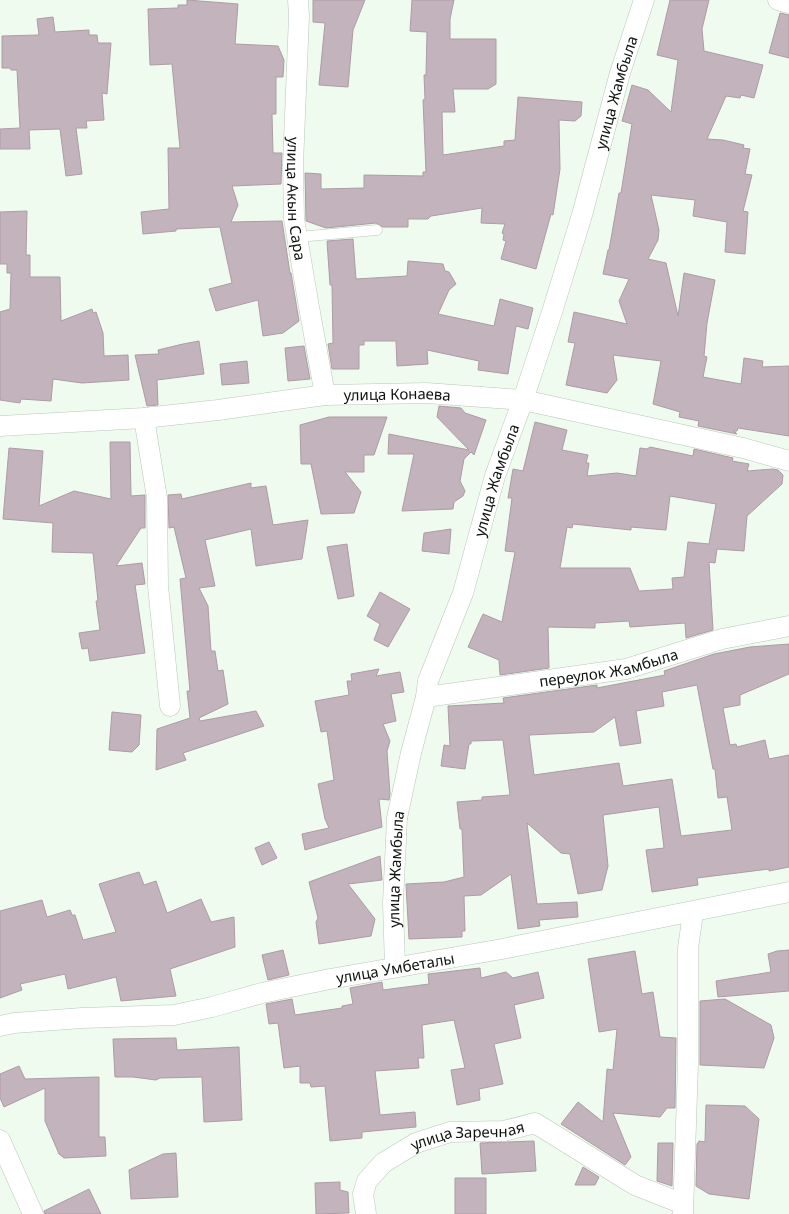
<svg xmlns="http://www.w3.org/2000/svg" width="789" height="1214" viewBox="0 0 789 1214" font-family="'Noto Sans',sans-serif">
  <style>
    .building { fill: #c3b3bc; stroke: #ad9ca5; fill-rule: evenodd }
    .lines { fill: none; stroke-linecap: round; stroke-linejoin: round }
    .service-casing { stroke: #bac7ba; stroke-width: 11 }
    .minor-casing { stroke: #bac7ba; stroke-width: 21 }
    .service { stroke: #fff; stroke-width: 10 }
    .minor { stroke: #fff; stroke-width: 20 }
    .labels { text-anchor: middle; dominant-baseline: central; stroke-width: 4; stroke-linejoin: round; paint-order: stroke }
    .street-label { font-size: 15px; fill: #0e130e; stroke: #fff }
  </style>
  <rect width="100%" height="100%" fill="#eefbee"/>
  <path class="building" d="M187 0 238 4 235 44 278 46 284 60 283 77H276V114H272L273 153H282L281 184 232 186 238 205 231 222 282 221 290 273H291L299 321 283 333 263 336 258 300 216 311 209 289 232 283 220 227 176 229V231L143 234 141 212 169 209 168 148H180L172 64 150 65 148 9 178 8V5H187Z
    M313 0H365L353 30 348 87 319 85 325 23 313 22Z
    M412 0H454L450 19V39H496V84L488 89H453L455 112H442L443 155 504 146V141L515 140 518 97 582 102 581 116 575 121 559 120 560 169 553 215 551 214 536 269 501 259 506 241 503 240 504 234 502 233 505 224 481 223 482 208 431 216 428 219H408V227H383L376 223 326 228 306 221 305 173 321 174V189L364 188V175L423 176V172H426L423 100 425 99 424 75H426L427 32 410 31Z
    M670 0H709L702 29 704 51 763 65 754 98 741 95 740 98 726 96 707 139 723 140 744 145 743 148 750 149 745 174 752 175 743 211 748 212 745 254 725 252 727 222 693 216 695 200 651 195 659 230 658 240 648 259 666 263 678 316 684 273 715 280 707 323 704 356 707 357 703 377 741 384 744 358 763 361 762 367 789 366V436L738 428 737 431H734L737 434 698 426 699 421 679 417 680 412 653 404 661 361 613 355 617 380 607 393 566 385 575 343 568 342 574 312 627 324 619 301 629 279 603 274 608 250H609L619 193H621L632 124 622 121 632 85 648 90 671 112 678 60 657 55Z
    M780 13 789 15V58L769 53Z
    M53 17 55 32 89 30V35H97L98 43H111L107 94 102 93 104 120 86 121 87 128H76L82 174 66 176 60 129 29 130 30 149H0V129L20 128 17 70H11L10 68H2V36L39 35 37 19Z
    M27 211 26 255H30V277H60L61 321 92 309 93 313 96 312 103 333 104 356 128 355 129 380 82 383 53 379 51 401 21 399 20 403 0 400V312L10 309 11 273H7V264H0V212Z
    M353 239 356 279 407 276 408 261 443 264 445 271 449 272 456 284 449 290 438 314 494 326 500 299 533 308 528 329 516 326 508 374 478 370 479 361 427 350 428 364 397 366 396 341H364V345H359V369H332L328 344 333 343 332 285H330L327 241Z
    M199 341 204 374 157 380 158 405 147 406 135 355 159 354 158 350 183 344Z
    M304 346 310 379 288 381 285 348Z
    M247 361 249 383 222 385 220 364Z
    M439 406 461 408 465 413 486 420 474 455 471 452 464 459 460 481 465 491 463 496 454 502 453 509 402 511 414 454H388L389 434 469 450 437 417Z
    M329 417H387L374 455H364V472H345L361 492 354 513 321 514 311 464H301L300 425Z
    M535 422 567 430 562 450 588 455 586 463H589L587 476 617 473 636 476 640 448 647 449 650 447 693 456 694 449 733 458 732 461 749 464 747 471 773 469 778 470 783 475 782 484 747 516 744 551 717 549 715 563 709 562 713 630 686 638 685 623 630 627 629 621 595 623V628L548 627 549 668 500 675 499 660 468 647 483 614 502 622 515 552 505 551 512 498H508L513 469 523 471ZM670 496 716 504 709 544 688 542 684 577 672 578 673 589 639 591 630 568H560L567 527 572 528 573 524 631 530V527L666 530Z
    M110 442H130L131 496 145 495V528H141L116 566 142 563 145 584 135 585 145 653 90 661 88 648 82 649 79 633 100 630 96 601H98L93 553 52 552 53 523 3 519 9 448 43 451 39 506 74 491 111 499Z
    M251 483V488L266 486 273 525 308 520 302 559 256 566 251 529 205 540 215 586 199 588 208 606 211 651H215L218 671 223 670 228 704 199 718 200 721 256 711 264 726 183 753 186 760 156 770 157 729 190 718 187 691H190L180 579 186 578 174 527 169 528 168 495 181 494 182 499Z
    M451 529 449 554 422 551 424 533Z
    M347 544 354 596 338 599 327 547Z
    M380 592 410 609 388 647 374 640 380 624 367 616Z
    M789 644V674L740 695V705L723 708 730 745 736 744 737 747 765 740 769 759 789 755V867L769 871V869L697 878 698 885 652 892 646 850 664 848 659 807 603 815 608 866 602 890 578 894 570 854 561 853 527 823 537 904 577 902 578 917 539 920 540 926 518 929 511 874 481 895 464 896 465 931H462V937L409 939 406 884 444 882 464 877 462 829H460L457 802 482 800V797L510 795 503 740 471 741V744H469L465 769 441 766 444 745 450 746 448 706 504 703 503 698 597 685V688L665 675 664 671 714 654 750 647ZM697 685 713 769H715L718 798 727 797 732 830 681 836 672 779 623 786 619 763 534 775 529 735 594 732 615 717 620 746 641 743 636 711 664 706 662 692Z
    M379 669 376 676 400 672 404 692 391 694 396 721 383 724 390 741 387 751 390 794 389 800 379 799 382 827 305 850 302 834 329 828 325 819 318 784 334 780 327 731 321 732 315 701 349 695 347 681H352L351 674Z
    M112 712 141 715 139 745 132 752 109 750Z
    M269 842 277 858 262 865 255 848Z
    M380 856 382 880 348 884 375 919 371 936 319 944 316 922 318 918 309 882Z
    M139 872 144 885 156 881 167 913 201 899 211 922 234 917 235 947 170 969 176 996 121 1001 116 977 68 989 65 974 20 984 22 990 0 998V911L42 900 47 917 70 910 72 915H75L83 940 116 932 99 884Z
    M283 950 289 975 268 980 262 955Z
    M789 950V991L718 997 716 981 771 972 768 954 777 951Z
    M635 951 642 994 653 992 660 1037 676 1038 675 1108H667L660 1117 613 1113 631 1157 625 1165 561 1124 578 1102 603 1122 607 1069 613 1070 617 1029 599 1032 588 959Z
    M480 968 481 978 506 972 513 978 538 972 544 998 514 1005 521 1038 494 1044 503 1084 479 1089 480 1100 457 1105 451 1070 465 1068 454 1020 422 1025 424 1058H418L419 1068 375 1071 380 1115 415 1112 416 1127 362 1132V1138L330 1141 325 1086 311 1087 310 1083H300V1066L284 1068 278 1023 269 1024 266 1004 292 999 295 1015 342 1008V1006L353 1004 350 988 382 982 383 990 429 984 428 974Z
    M725 999 771 1025 774 1038 764 1068 700 1065V1001Z
    M176 1038 177 1050 239 1047 242 1120 204 1122 202 1077 160 1078 156 1080 133 1077H115L113 1039Z
    M19 1066 25 1079 99 1077V1137H105L106 1156 64 1158 59 1154 45 1121V1088L4 1107 0 1098V1074Z
    M706 1105 745 1106 759 1119 749 1199 709 1194 696 1186 697 1144 699 1141 705 1142Z
    M534 1141 536 1171 482 1174 480 1143Z
    M658 1143H673L672 1186 657 1181Z
    M176 1153 178 1197 131 1199 129 1170 163 1154Z
    M583 1167 599 1177 595 1185H575Z
    M455 1178H486V1214H455Z
    M340 1182V1190L348 1192 349 1213 316 1214 315 1183Z
    M89 1189 101 1214H45L44 1211Z"/>
  <g class="lines">
    <defs>
      <path id="service" d="M298 237 377 230"/>
      <g id="minor">
        <path id="s1" d="M298 0 299 16 293 165 294 219 309 307 325 395"/>
        <path d="M778 0 789 3"/>
        <path d="M144 418 157 498 158 586 170 706"/>
        <path id="s2" d="M0 426 144 418 218 410 325 395 426 393 523 400 743 448 789 461"/>
        <path id="s3" d="M426 697 626 669 722 639 789 626"/>
        <path id="s4" d="M395 967 393 903 397 818 411 753 426 697 428 681 463 593 495 476 523 400 552 312 582 215 620 73 644 0"/>
        <path id="s5" d="M0 1026 14 1023 82 1018 174 1015 212 1007 262 993 330 979 502 949 789 892"/>
        <path d="M0 1140 33 1214"/>
        <path id="s6" d="M366 1214 363 1194 367 1181 383 1163 416 1143 450 1132 504 1131 535 1123 635 1185 683 1204"/>
        <path d="M683 1214 688 1064V948L693 913"/>
      </g>
    </defs>
    <use href="#service" class="service-casing"/>
    <use href="#minor" class="minor-casing"/>
    <use href="#service" class="service"/>
    <use href="#minor" class="minor"/>
  </g>
  <g class="labels">
    <g class="street-label">
      <text stroke="none"><textPath href="#s4" startOffset="908">улица Жамбыла</textPath></text>
      <text stroke="none"><textPath href="#s1" startOffset="199">улица Акын Сара</textPath></text>
      <text stroke="none"><textPath href="#s2" startOffset="399">улица Конаева</textPath></text>
      <text stroke="none"><textPath href="#s4" startOffset="502">улица Жамбыла</textPath></text>
      <text stroke="none"><textPath href="#s3" startOffset="185">переулок Жамбыла</textPath></text>
      <text stroke="none"><textPath href="#s4" startOffset="98">улица Жамбыла</textPath></text>
      <text stroke="none"><textPath href="#s5" startOffset="401">улица Умбеталы</textPath></text>
      <text stroke="none"><textPath href="#s6" startOffset="149">улица Заречная</textPath></text>
    </g>
  </g>
</svg>
